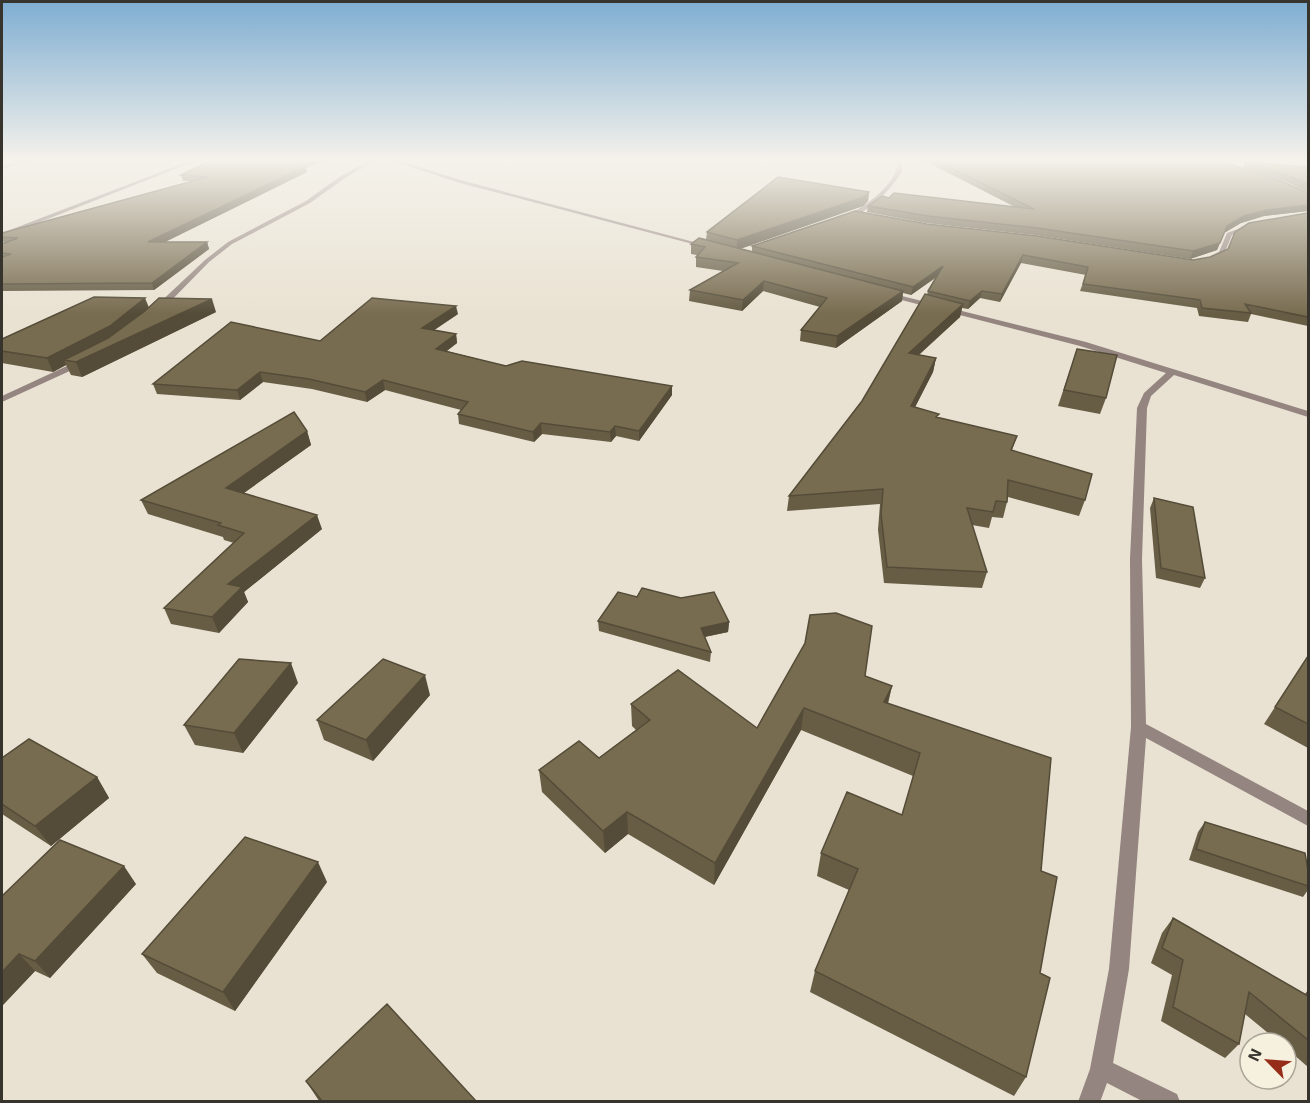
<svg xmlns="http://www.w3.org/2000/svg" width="1310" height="1103" viewBox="0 0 1310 1103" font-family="'Exo 2',sans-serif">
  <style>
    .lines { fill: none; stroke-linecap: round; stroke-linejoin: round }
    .minor { fill: #948580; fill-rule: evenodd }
    .wall { fill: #675d45 }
    .shaded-wall { fill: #544c38 }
    .building { fill: #786c50; stroke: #544c38; stroke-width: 1.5 }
  </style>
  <rect width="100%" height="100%" fill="#e9e2d2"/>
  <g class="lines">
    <path class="minor" d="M23 160H30L2 169V167Z
      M192 160H198L2 237V233Z
      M370 160H376L345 178 310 203 232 244 209 262 160 312H154V308L205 260 228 242 306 201 341 176Z
      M390 160H397L464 181 709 246 704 247 460 183Z
      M897 160H901L902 171C891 190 866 217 843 218V216C862 210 901 182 897 160Z
      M1255 223 1257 226 1232 235 1224 254 1212 260H1208V258L1219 252 1227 233Z
      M886 292 1086 342 1308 411V417L1174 375 1151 396 1147 408 1142 559 1146 724 1308 811V826L1146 738 1129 969 1113 1063 1177 1094 1180 1102H1144L1107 1083 1100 1102H1078L1090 1069 1109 969 1131 727 1130 559 1137 408 1144 393 1166 373 1080 346 886 296Z
      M82 359 85 360V364L2 402V396Z"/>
  </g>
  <path class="wall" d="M923 160H1210L1308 193V211L1264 216 1241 223 1224 233 1217 250 1190 259 1035 235 926 223 867 212 868 206 889 198 1015 207Z
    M1245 162 1308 167V192L1284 181 1243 168Z
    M306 168 307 172 164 242H207L209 249 154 290 2 291V244L4 243 2 239V233L191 181H183L181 175Z
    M869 192 868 201 863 206 740 249 752 252V246L927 224 1193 260 1210 257 1308 213V326L1251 314 1248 322 1199 316 1197 308 1080 291 1086 275 1021 263 1000 302 980 298 968 309 962 308 960 317 919 355 936 358 933 372 915 407 938 418 1017 436 1012 450 1085 500 1079 516 1008 497 1007 502 1003 518 992 517 989 528 972 525 987 572 982 588 884 583 878 530 880 504 787 511 789 496 862 401 927 295 928 291 937 277 911 295 903 293 902 301 836 348 800 341 801 330 820 307 763 291 742 311 689 301 690 290 723 271 696 267V257L697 255 691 254V244L706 240 707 232Z
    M149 308 216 312 82 377 71 375 66 365 53 372 2 363V339Z
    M458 314 434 330 456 334 457 343 447 351 506 366 672 395 639 441 616 436 611 442 542 434 534 442 459 424 458 414 461 410 385 390 367 402 312 389 263 382 240 400 157 394 153 384 320 341Z
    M1077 349 1106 398 1100 414 1058 406Z
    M307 431 311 445 244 493 322 529 244 592 248 602 219 633 171 624 164 608 234 543 224 540 223 537 148 514 141 500Z
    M1154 498 1205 578 1200 588 1156 578 1150 508Z
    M598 621 729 622 728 632 704 637 711 652 710 662 599 631Z
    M1308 656V748L1264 724Z
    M865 676 892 686 888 704 1041 871 1040 973 1026 1077 1014 1096 810 992 815 971 849 890 817 876 821 853 902 815 913 776 801 730 714 885 628 834 605 853 542 792 539 770 599 758 636 730 632 726 631 704 757 728Z
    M298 683 243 753 195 745 184 725Z
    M430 695 373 761 324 740 317 720Z
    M2 758 97 777 109 798 51 846 2 814Z
    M1205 822 1308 870V890L1303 897 1189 860 1198 832Z
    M327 882 235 1011 157 973 142 954Z
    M136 884 50 978 35 971 2 1006V896Z
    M1173 918 1305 994 1308 990V1067L1286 1048V1043H1280L1245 1014 1239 1044 1225 1058 1161 1021 1172 975 1151 963 1162 933Z
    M306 1081 476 1101H319Z"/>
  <path class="shaded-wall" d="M311 160H327L306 168 307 172 151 249 148 242 304 163Z
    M869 192 868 201 863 206 737 250V240Z
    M1308 205V211L1264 216 1241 223 1224 233 1227 226 1244 216 1267 210Z
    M207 242 209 249 154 290 152 283Z
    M1220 243 1217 250 1190 259 1193 251Z
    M1023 255 1021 263 1000 302 1002 294Z
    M943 266 941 273 911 295 913 287Z
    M764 281 763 291 742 311 743 300Z
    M903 291 902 301 836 348 837 336Z
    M982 291 980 298 968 309 970 301Z
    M145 298 150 310 115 339 64 360 66 365 53 372 47 358Z
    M212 299 216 312 82 377 76 362Z
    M963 304 960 317 906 366 909 353Z
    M456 306 458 314 424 337 422 328Z
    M456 334 457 343 437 358 436 349Z
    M936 358 933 372 908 421 911 406Z
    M260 372 263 382 240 400 237 390Z
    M383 380 385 390 367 402 365 392Z
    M672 386V395L639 441V431Z
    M541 423 542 434 534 442 533 432Z
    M615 426 616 436 611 442 610 432Z
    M307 431 311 445 231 502 226 488Z
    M317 515 322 529 244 592 248 602 219 633 212 617 228 584Z
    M729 622 728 632 700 638 701 628Z
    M291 663 298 683 243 753 234 733Z
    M425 675 430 695 373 761 366 740Z
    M892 686 886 709 884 702Z
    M804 708 801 730 714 885 715 863Z
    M97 777 109 798 51 846 35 826Z
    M627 812 628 834 605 853 603 831Z
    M318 862 327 882 235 1011 223 992Z
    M124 866 136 884 50 978 35 961Z
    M19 954 35 971 2 1006V972Z"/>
  <path class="building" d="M211 160H311L304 163 306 166 148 242H207L152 283 2 284V257L11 254 2 253V244L18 238 2 237V233L208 177 181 175Z
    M935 160H1217L1281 181 1308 193V205L1267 210 1244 216 1227 226 1220 243 1193 251 1037 228 928 216 868 206 882 196 889 198 894 193 1034 209Z
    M1245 162 1308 167V184L1286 175Z
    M778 177 869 192 864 197 737 240 707 232Z
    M855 211 927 224 1037 236 1193 260 1210 257 1228 249 1235 232 1249 223 1308 213V317L1245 304 1251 313 1202 308 1200 300 1083 284 1088 267 1023 255 1002 294 982 291 970 301 928 291 943 266 913 287 752 246Z
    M699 238 903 291 837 336 801 330 827 298 764 281 743 300 690 290 738 263 696 257 705 247 691 244Z
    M925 294 963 304 909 353 936 358 911 406 939 414 936 417 1017 436 1011 450 1092 474 1085 500 1008 480 1007 502 996 501 993 512 967 508 987 572 887 567 881 514 883 489 789 496 862 401Z
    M94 297 145 298 110 326 47 358 2 351V339Z
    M159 298 212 299 76 362 64 360 108 338 145 311Z
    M372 298 456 306 422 328 456 334 436 349 506 366 522 361 672 386 639 431 615 426 610 432 541 423 533 432 458 414 468 402 383 380 365 392 309 379 260 372 237 390 153 384 231 322 320 341Z
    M1077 349 1117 355 1106 398 1064 390Z
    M294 412 307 431 226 488 317 515 228 584 242 587 212 617 164 608 244 533 218 525 221 523 141 500Z
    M1154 498 1193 507 1205 578 1161 568Z
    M642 588 681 598 714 592 729 622 701 628 711 652 598 621 618 592 637 597Z
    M836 613 872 626 865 676 892 686 884 702 1051 758 1041 871 1057 877 1040 973 1050 978 1026 1077 815 971 858 869 821 853 847 792 902 815 920 753 804 708 715 863 627 812 603 831 539 770 579 741 599 758 650 720 631 704 678 670 757 728 805 643 810 615Z
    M1308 656V724L1275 707Z
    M239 659 291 663 234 733 184 725Z
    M383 659 425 675 366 740 317 720Z
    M29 739 97 777 35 826 2 804V758Z
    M1205 822 1305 853 1308 870V886L1196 849Z
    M245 837 318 862 223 992 142 954Z
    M60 840 124 866 35 961 19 954 2 972V896Z
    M1173 918 1308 996V1040L1249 992 1239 1044 1173 1007 1183 960 1162 948Z
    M387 1004 476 1101H322L306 1081Z"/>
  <linearGradient id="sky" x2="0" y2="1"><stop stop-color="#7eadd2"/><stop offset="0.51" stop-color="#f5f2eb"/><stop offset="1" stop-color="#f5f2eb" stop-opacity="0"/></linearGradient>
  <rect width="1310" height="314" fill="url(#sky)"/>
  <rect width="1310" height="1103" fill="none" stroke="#36342d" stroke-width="6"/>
  <g transform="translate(1268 1061) rotate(295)"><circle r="28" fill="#f6f0df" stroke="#a9a598" stroke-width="1.5"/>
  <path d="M0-4.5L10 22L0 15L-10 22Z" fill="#962d18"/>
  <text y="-9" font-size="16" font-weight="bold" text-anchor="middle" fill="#36342d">N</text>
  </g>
</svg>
